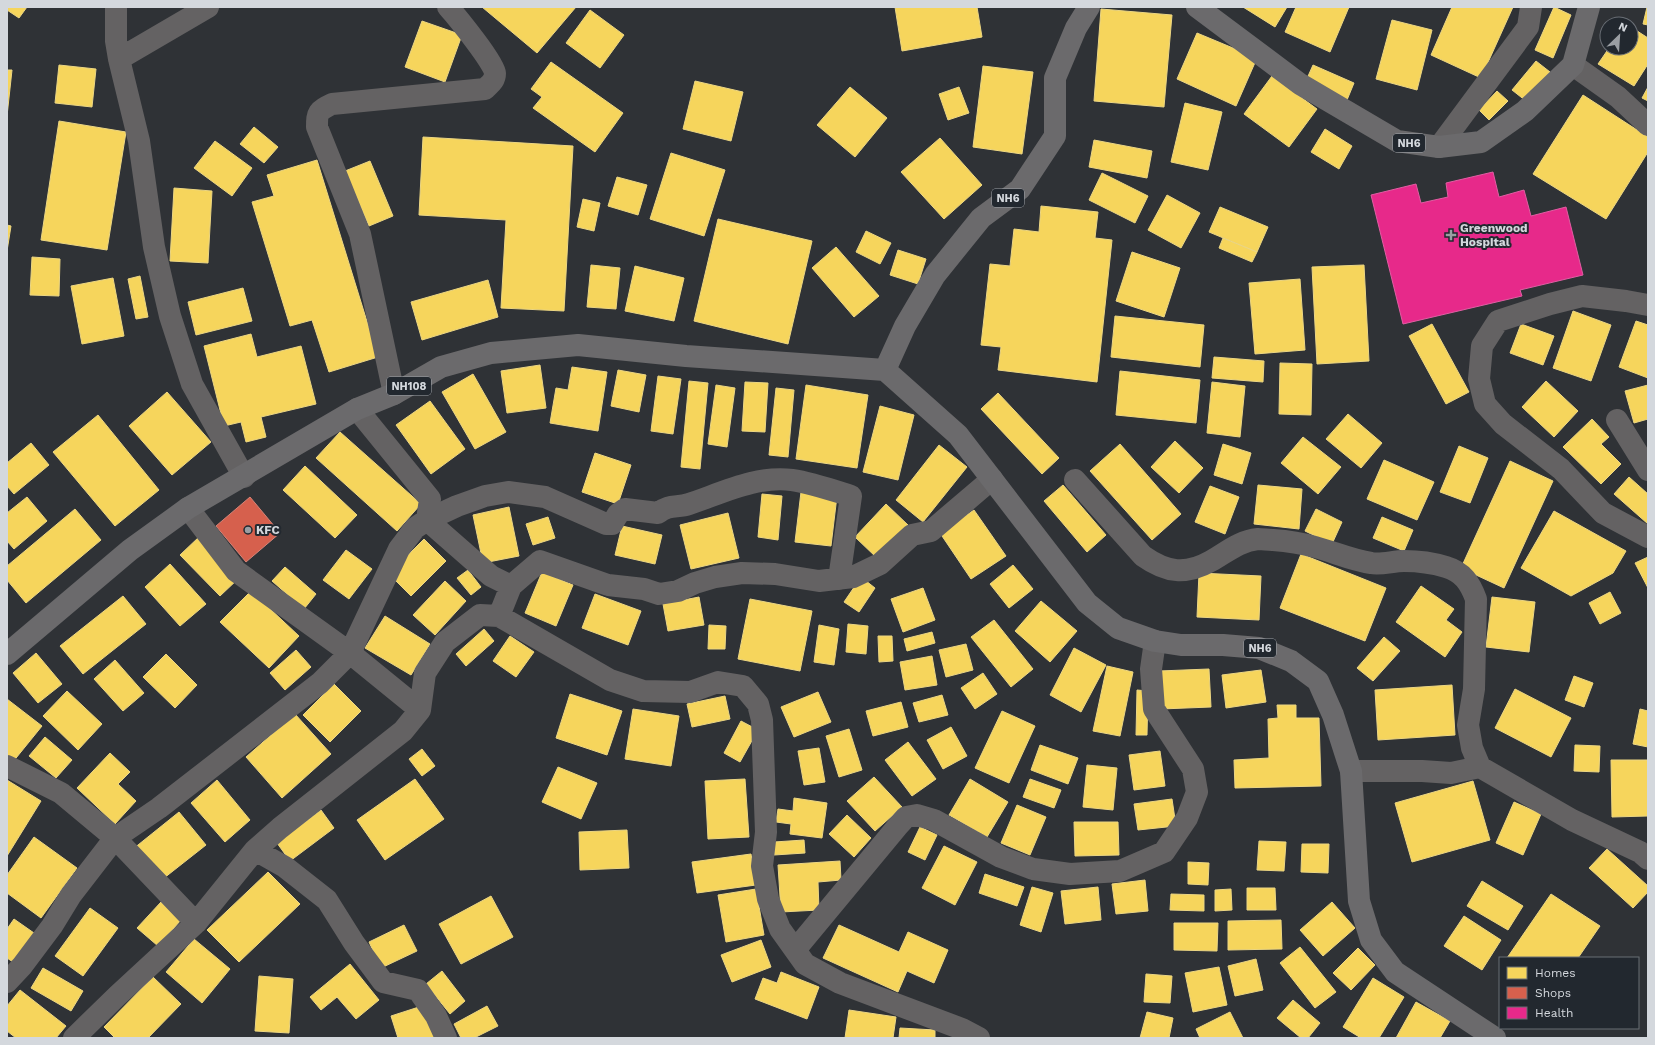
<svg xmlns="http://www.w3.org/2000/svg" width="1655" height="1045" viewBox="0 0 1655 1045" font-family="'Work Sans',sans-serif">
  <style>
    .homes { fill: #f6d55c; stroke: #ecd683 }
    .shops { fill: #d6604d; stroke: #d58478 }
    .health { fill: #e7298a; stroke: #e15ea3 }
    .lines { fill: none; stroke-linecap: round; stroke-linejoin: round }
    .minor { stroke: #646263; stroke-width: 22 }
    .trunk { stroke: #6b6a6c; stroke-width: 22 }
    .poi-dot { fill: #9a9ea3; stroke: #22282f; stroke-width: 1.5 }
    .labels { text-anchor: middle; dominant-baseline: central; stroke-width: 4; stroke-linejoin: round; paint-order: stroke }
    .shield { fill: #22282f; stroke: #9fa3a9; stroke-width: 1 }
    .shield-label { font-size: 11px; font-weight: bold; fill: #d4d8dd }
    .poi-label { font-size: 12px; font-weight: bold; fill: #d4d8dd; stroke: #22282f; text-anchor: start }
  </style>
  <rect width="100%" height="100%" fill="#2f3236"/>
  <path class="homes" d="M7 7H27L19 18 7 10Z
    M482 7H576L537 53Z
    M895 7H977L982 37 902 51Z
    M1243 7H1287L1275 27Z
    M1296 7H1349L1330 52 1285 32Z
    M1452 7H1513L1481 78 1431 55Z
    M1554 7 1571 15 1553 58 1535 50Z
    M1647 7H1648V25L1643 24Z
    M1101 9 1172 15 1164 107 1094 101Z
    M590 10 624 35 600 68 566 43Z
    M1392 20 1432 30 1417 90 1376 79Z
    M422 21 462 35 445 82 405 67Z
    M1631 27 1648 38V64L1634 86 1598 64 1609 48H1631Z
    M1197 33 1257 58 1236 106 1177 79Z
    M1536 61 1550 72 1526 101 1512 90Z
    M551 62 623 113 595 152 533 108 542 97 531 89Z
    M59 65 96 69 92 107 55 103Z
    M1313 65 1354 83 1347 100 1305 83Z
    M983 66 1033 72 1022 154 973 147Z
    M7 70H12L7 116Z
    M1272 76 1317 109 1289 147 1244 114Z
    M695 81 743 92 731 141 683 129Z
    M850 87 887 118 855 157 817 125Z
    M959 87 969 113 948 120 939 94Z
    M1648 87V101L1642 98Z
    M1497 91 1508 101 1489 120 1479 110Z
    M1583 95 1648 137V152L1606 219 1533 174Z
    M1185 103 1222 112 1208 170 1171 162Z
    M59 121 126 132 107 250 41 240Z
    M254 127 278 147 264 163 240 144Z
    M1325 129 1352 146 1339 169 1311 152Z
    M423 137 573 146 564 311 501 308 506 220 419 215Z
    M940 138 982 185 944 219 901 172Z
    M1094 140 1152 151 1147 178 1089 167Z
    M215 141 252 168 232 196 194 168Z
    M671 153 725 170 704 236 650 219Z
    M317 160 378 357 329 372 312 320 290 326 252 202 274 196 267 175Z
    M370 161 393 216 369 226 345 171Z
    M1102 173 1148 196 1135 223 1089 200Z
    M617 177 647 185 638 215 608 206Z
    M174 188 212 191 208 263 170 261Z
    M1167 195 1200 213 1181 248 1148 230Z
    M583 199 600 203 594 231 577 227Z
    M1041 206 1098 212 1095 238 1112 240 1097 382 998 370 1001 347 981 345 990 264 1010 266 1014 229 1039 232Z
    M1220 207 1268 227 1257 252 1209 232Z
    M718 219 812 241 788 344 694 321Z
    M7 225 11 226 7 251Z
    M866 231 891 243 880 264 856 252Z
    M1223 238 1257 252 1252 262 1219 248Z
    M836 247 879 296 854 317 812 268Z
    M898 250 926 259 918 284 890 275Z
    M1132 252 1180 268 1164 317 1116 301Z
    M32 257 60 259 59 296 30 295Z
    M591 265 620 268 616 309 587 307Z
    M1364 265 1369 361 1317 364 1312 267Z
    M635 266 684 278 674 321 625 311Z
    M140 276 148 317 136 319 128 279Z
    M113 278 124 336 82 344 71 286Z
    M1300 279 1305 350 1255 354 1249 283Z
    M488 280 498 317 422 340 411 302Z
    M243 288 252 321 196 335 188 302Z
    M1573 311 1611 325 1591 381 1553 368Z
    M1115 316 1204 325 1200 367 1111 357Z
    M1636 321 1648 325V378L1619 367Z
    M1432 324 1469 392 1446 404 1409 336Z
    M1521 324 1554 336 1543 365 1510 353Z
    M251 334 257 357 301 346 316 404 261 417 266 437 246 442 241 422 224 426 204 346Z
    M1214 357 1264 361 1263 382 1212 378Z
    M1280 363 1312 364 1311 415 1279 414Z
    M540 365 546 408 507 413 501 371Z
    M572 367 607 372 598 431 550 423 556 388 568 390Z
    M618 370 646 375 639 412 611 406Z
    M1120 371 1200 380 1196 423 1116 415Z
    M473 374 506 432 475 449 442 392Z
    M658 376 681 379 673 434 651 431Z
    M689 381 708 383 700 469 681 467Z
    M1546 381 1578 411 1554 437 1522 407Z
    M745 382 768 383 765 432 742 431Z
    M1212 382 1245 386 1240 437 1207 433Z
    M716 385 735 388 727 447 708 444Z
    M806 385 868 395 857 468 796 459Z
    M1648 385V419L1634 423 1625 391Z
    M776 388 794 390 788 457 769 455Z
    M167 392 211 442 172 475 129 426Z
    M998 393 1059 458 1042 474 981 409Z
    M430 401 465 449 431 474 396 425Z
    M880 406 914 415 898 480 863 472Z
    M1348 414 1382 443 1361 468 1326 439Z
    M98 415 159 490 115 526 53 452Z
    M1592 419 1609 437 1601 444 1621 464 1601 484 1563 447Z
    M340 432 421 504 397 531 316 458Z
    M1303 437 1341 467 1318 494 1281 463Z
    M1175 441 1203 468 1179 493 1151 467Z
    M31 443 49 465 14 494 7 486V463Z
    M1120 444 1181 514 1152 540 1090 471Z
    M1223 444 1251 453 1242 484 1214 475Z
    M939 445 967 467 923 522 896 500Z
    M1459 446 1488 458 1470 503 1440 492Z
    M595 453 631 465 618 504 582 492Z
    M1384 460 1434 482 1417 520 1367 499Z
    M1510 461 1553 481 1504 588 1461 568Z
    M305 466 357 515 335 538 283 490Z
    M1629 477 1648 494V524L1614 494Z
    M1063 485 1106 535 1087 552 1044 501Z
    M1258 485 1302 489 1299 529 1254 524Z
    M1210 486 1239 497 1225 534 1195 522Z
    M801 492 837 496 831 546 795 542Z
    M762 494 782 496 778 540 758 537Z
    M27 497 47 521 14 549 7 541V513Z
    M886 504 908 525 877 558 855 537Z
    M509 507 519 556 483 563 473 515Z
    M75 509 101 540 26 603 7 580V566Z
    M1316 509 1342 522 1332 544 1305 531Z
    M974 510 1006 556 971 579 940 533Z
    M1554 511 1626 551 1613 573 1571 596 1521 568Z
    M728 513 739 558 691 569 680 525Z
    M548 517 555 538 533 545 526 524Z
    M1382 517 1413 530 1404 551 1373 538Z
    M622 526 662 535 655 564 615 555Z
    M200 536 239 578 220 596 180 555Z
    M424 539 446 561 411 596 389 574Z
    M346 550 372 569 349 599 323 580Z
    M1301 554 1386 588 1365 641 1280 608Z
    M1648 557V588L1635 563Z
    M170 564 206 604 180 626 145 587Z
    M1013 565 1033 589 1009 608 990 584Z
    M285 567 316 594 304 609 272 581Z
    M468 570 481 587 471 595 457 578Z
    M542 572 573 585 556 626 525 613Z
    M1199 573 1261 576 1259 620 1197 617Z
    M861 577 875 588 859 612 844 602Z
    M445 581 466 601 435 635 413 615Z
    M1421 586 1454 609 1446 620 1462 632 1445 657 1396 622Z
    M923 588 935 620 903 632 891 599Z
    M251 591 299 636 269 668 220 622Z
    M1610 592 1621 613 1600 624 1589 603Z
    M595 594 641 611 628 645 582 628Z
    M123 596 146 624 83 674 60 646Z
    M699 597 704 625 668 631 663 604Z
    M1492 597 1535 602 1529 652 1486 647Z
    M750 599 812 611 800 671 738 659Z
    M1041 601 1077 631 1050 662 1015 631Z
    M385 616 430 644 411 675 365 648Z
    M994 620 1033 669 1011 687 971 637Z
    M848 624 868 626 866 654 846 652Z
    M709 625 726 626 725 649H708Z
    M819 625 839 629 834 665 814 662Z
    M484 629 494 641 466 666 456 654Z
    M932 632 935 643 907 651 904 639Z
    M510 636 534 652 516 677 493 661Z
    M878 636H892L893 661 879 662Z
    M1384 637 1400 651 1373 681 1357 668Z
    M966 644 973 670 946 677 939 650Z
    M1074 648 1106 665 1081 712 1050 695Z
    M296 650 311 667 285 690 270 673Z
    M36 653 62 684 38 703 13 673Z
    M166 654 197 685 175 708 143 677Z
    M932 656 937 685 905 690 900 662Z
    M115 660 144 693 123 711 94 679Z
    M1107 666 1133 672 1120 736 1093 731Z
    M1209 669 1211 707 1161 709 1159 671Z
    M1261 670 1266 702 1226 708 1222 675Z
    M983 673 997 694 975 709 961 688Z
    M1574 676 1593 683 1584 707 1565 700Z
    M334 684 361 711 330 742 303 715Z
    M1452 685 1455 735 1378 740 1375 690Z
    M1515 689 1571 718 1551 757 1495 728Z
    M1137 690 1148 691 1147 735H1136Z
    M67 691 102 724 78 750 43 716Z
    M818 692 831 722 794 737 781 707Z
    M570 694 622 711 607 755 556 738Z
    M942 695 948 715 919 722 913 703Z
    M725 696 730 719 692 727 687 704Z
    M7 699 42 726 12 763 7 759Z
    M901 702 908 727 873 736 866 711Z
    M1277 705H1296V718H1319L1321 786 1235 788 1234 760 1269 758 1268 719 1278 718Z
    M633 709 679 716 671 766 625 759Z
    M1640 709 1648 711V747L1633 744Z
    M1002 711 1035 726 1009 783 975 768Z
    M295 714 331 754 282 798 246 757Z
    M741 721 758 730 740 762 724 753Z
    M951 727 967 756 943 769 927 740Z
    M849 729 862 770 839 777 826 736Z
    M45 737 72 760 56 778 29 756Z
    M908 742 936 779 912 796 885 760Z
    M1040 745 1078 758 1068 784 1031 770Z
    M1575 745 1600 746 1599 772 1574 771Z
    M819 748 825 782 804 785 798 751Z
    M422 749 435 766 422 776 409 759Z
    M1160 751 1165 786 1134 790 1129 755Z
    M110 753 130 772 118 784 136 801 115 824 77 788Z
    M1611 760H1648V816L1612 817Z
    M1087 765 1117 768 1113 810 1083 807Z
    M558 767 597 783 581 819 542 802Z
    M874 777 902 807 875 831 847 801Z
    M415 779 444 819 385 860 357 820Z
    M745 779 749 837 708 839 705 781Z
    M970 779 1008 802 987 837 949 815Z
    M1030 779 1061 790 1054 808 1023 797Z
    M7 780 41 801 7 856Z
    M217 780 250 820 225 842 191 803Z
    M1473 781 1490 840 1412 862 1395 803Z
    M794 798 827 803 822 838 790 834 791 824 776 822 778 809 793 811Z
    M1172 799 1176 826 1138 830 1134 804Z
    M1514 802 1541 814 1523 855 1496 843Z
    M1017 805 1046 817 1030 855 1001 843Z
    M321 810 334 828 290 861 277 843Z
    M179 812 206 845 159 882 133 849Z
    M847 815 871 838 854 857 829 834Z
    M1074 822H1118L1119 855 1075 856Z
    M920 827 937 835 925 860 908 852Z
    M627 830 629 868 580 870 579 832Z
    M34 837 77 868 41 918 7 893V875Z
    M804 840 805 853 774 855V842Z
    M1259 841 1286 842 1284 871 1257 870Z
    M1302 844H1329L1328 873 1301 872Z
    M944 846 977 862 955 905 922 888Z
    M1607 849 1648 886V892L1633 908 1589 868Z
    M751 854 756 885 697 893 692 862Z
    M840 861 841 880 818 882 819 910 781 912 778 865Z
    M1188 862 1209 863 1208 885 1188 884Z
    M268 872 300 904 239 962 207 930Z
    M985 874 1024 887 1017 906 979 893Z
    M1145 880 1148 911 1116 914 1112 884Z
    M1482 881 1523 906 1508 930 1467 906Z
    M1032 887 1053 893 1041 932 1020 925Z
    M1098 887 1101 920 1065 924 1061 891Z
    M1247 888H1275L1276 910H1247Z
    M756 889 764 935 726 942 718 895Z
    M1231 889 1232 910 1215 911V890Z
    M1171 894 1204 895V911L1170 910Z
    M1551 894 1600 926 1578 958H1507Z
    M491 896 513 937 461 964 439 924Z
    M161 902 181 920 158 946 137 928Z
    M1332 902 1355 928 1323 956 1300 930Z
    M90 908 118 928 83 976 55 956Z
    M1464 916 1501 940 1482 970 1444 946Z
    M14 919 34 933 13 962 7 958V929Z
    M1281 920 1282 949 1228 950V921Z
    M1174 923H1218L1217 951 1174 950Z
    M404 925 417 951 381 968 369 942Z
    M839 925 899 952 908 932 948 950 934 983 907 971 898 992 823 958Z
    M194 939 230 969 202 1003 166 972Z
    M761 940 771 967 732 982 721 955Z
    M1300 947 1336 992 1315 1008 1280 963Z
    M1358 948 1375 965 1351 990 1333 973Z
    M1256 959 1263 990 1235 996 1228 966Z
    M350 964 379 1000 356 1019 337 997 321 1010 310 997Z
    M1219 967 1227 1005 1193 1012 1185 973Z
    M43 968 83 991 71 1011 31 988Z
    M442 971 465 1001 450 1014 426 984Z
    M781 972 819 987 807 1019 755 999 763 978 777 983Z
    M1146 974 1172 976 1170 1003 1144 1002Z
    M259 976 293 979 289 1033 255 1031Z
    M153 977 181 1004 148 1038H115L104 1027Z
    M1373 978 1404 997 1379 1038H1361L1343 1027Z
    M20 990 66 1026 56 1038H16L7 1031V1006Z
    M1293 1000 1320 1023 1308 1038H1301L1277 1018Z
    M1416 1002 1450 1021 1440 1038H1396Z
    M425 1005 436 1038H398L391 1016Z
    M487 1006 498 1026 474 1038H461L454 1024Z
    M849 1010 896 1017 893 1038H845Z
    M1147 1012 1173 1018 1169 1038H1140Z
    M1230 1012 1243 1038H1200L1196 1029Z
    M900 1028 935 1030V1038H899Z"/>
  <path class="shops" d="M250 497 280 533 246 562 216 526Z"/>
  <path class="health" d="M1493 172 1499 197 1524 190 1531 216 1566 207 1583 275 1520 290 1522 296 1403 324 1371 195 1416 184 1421 203 1448 197 1446 183Z"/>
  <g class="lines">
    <path class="minor" d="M116 7V41L119 59 139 141 154 247 170 316 192 384 244 477
      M119 59 208 7
      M1573 65 1618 97 1648 125
      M1439 147 1528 27 1531 7
      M1648 305 1626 301 1582 296 1550 304 1498 321 1482 346 1479 379 1485 404 1503 424 1561 469 1603 513 1648 537
      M394 394 360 234 317 127C317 112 318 111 332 104L485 89C490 84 495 81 495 73 495 64 457 17 448 7
      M357 409 430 499 427 520 491 576 511 586
      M1617 420 1648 470
      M1075 480 1143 556C1167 573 1186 575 1211 561 1227 552 1239 541 1258 539 1263 539 1268 540 1273 540 1287 541 1301 543 1315 547 1334 552 1351 560 1371 563 1381 565 1393 561 1404 561 1418 561 1433 563 1446 567 1463 572 1470 583 1476 599L1474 689 1468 725 1472 748 1480 767
      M188 508 236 571 350 653 420 710
      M499 616 511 586 540 561 608 585 644 589 659 594 678 591 695 583 715 577 742 573 775 574 819 581 853 577 880 564 912 535 931 531 992 479
      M7 766 61 793 115 838 196 923
      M1351 771H1422L1451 773 1480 767 1572 820 1640 852 1648 859
      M255 850 285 867 327 900 354 943 383 982 418 990 436 1016 446 1038
      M795 950 897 827 906 817 917 815 934 820 1001 857 1033 869 1070 874 1120 871 1164 852 1187 818 1197 792 1193 769 1154 709 1151 669 1155 641
      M7 982 22 966 52 926 71 895 115 838 159 808 320 683 350 653 399 549 415 528 427 520 457 506 485 496 508 492 545 497 606 524H612L618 514 625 509 658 513C669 504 677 508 689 504 722 493 758 475 792 480 812 483 832 490 851 496L839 579
      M74 1038 117 996 196 923 255 850 280 828 403 731 420 710 425 673 445 642 480 615 499 616 610 680 643 691 690 692 718 682 743 686 758 704 762 720 766 832 762 866 768 899 780 929 805 964 840 983 962 1029 979 1038"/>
    <path class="trunk" d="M1197 7 1300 84 1397 141 1439 147 1481 142 1525 111 1573 65 1589 7
      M885 370 905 326 935 275 981 218 1020 189 1055 136V78L1076 28 1089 7
      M7 654 130 550 188 508 357 409 394 394 441 367 491 353 578 345 686 356 885 370 958 435 1087 603 1118 628 1155 641 1181 645H1223L1259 648 1291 661 1318 681 1333 715 1351 771 1359 901 1371 940 1395 972 1495 1038"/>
  </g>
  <g class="poi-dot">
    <path d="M1449 229h4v4h4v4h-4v4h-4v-4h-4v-4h4z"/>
    <circle cx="248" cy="530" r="4"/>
  </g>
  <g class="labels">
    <g class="shield">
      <rect x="1393" y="134" width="32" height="18" rx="3"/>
      <rect x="992" y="189" width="32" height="18" rx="3"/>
      <rect x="387" y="377" width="44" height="18" rx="3"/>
      <rect x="1244" y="639" width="32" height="18" rx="3"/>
    </g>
    <g class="shield-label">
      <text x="1409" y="143">NH6</text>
      <text x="1008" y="198">NH6</text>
      <text x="409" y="386">NH108</text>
      <text x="1260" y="648">NH6</text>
    </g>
    <g class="poi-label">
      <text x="1460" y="228">Greenwood<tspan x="1460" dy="14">Hospital</tspan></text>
      <text x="256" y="530">KFC</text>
    </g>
  </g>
  <rect width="1655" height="1045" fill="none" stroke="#d4d8dd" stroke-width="16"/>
  <rect x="1499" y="957" width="140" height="72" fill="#22282f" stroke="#696e75"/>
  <rect x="1507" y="967" width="20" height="12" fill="#f6d55c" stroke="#696e75"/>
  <text x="1535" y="977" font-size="12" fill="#d4d8dd">Homes</text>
  <rect x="1507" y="987" width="20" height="12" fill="#d6604d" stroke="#696e75"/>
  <text x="1535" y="997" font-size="12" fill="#d4d8dd">Shops</text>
  <rect x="1507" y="1007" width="20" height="12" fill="#e7298a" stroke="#696e75"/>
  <text x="1535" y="1017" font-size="12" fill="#d4d8dd">Health</text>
  <g transform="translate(1619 36) rotate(25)"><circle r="19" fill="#22282f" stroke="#696e75"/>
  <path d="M0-3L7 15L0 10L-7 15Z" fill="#9a9ea3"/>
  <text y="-6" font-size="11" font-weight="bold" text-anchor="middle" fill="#d4d8dd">N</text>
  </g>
</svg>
